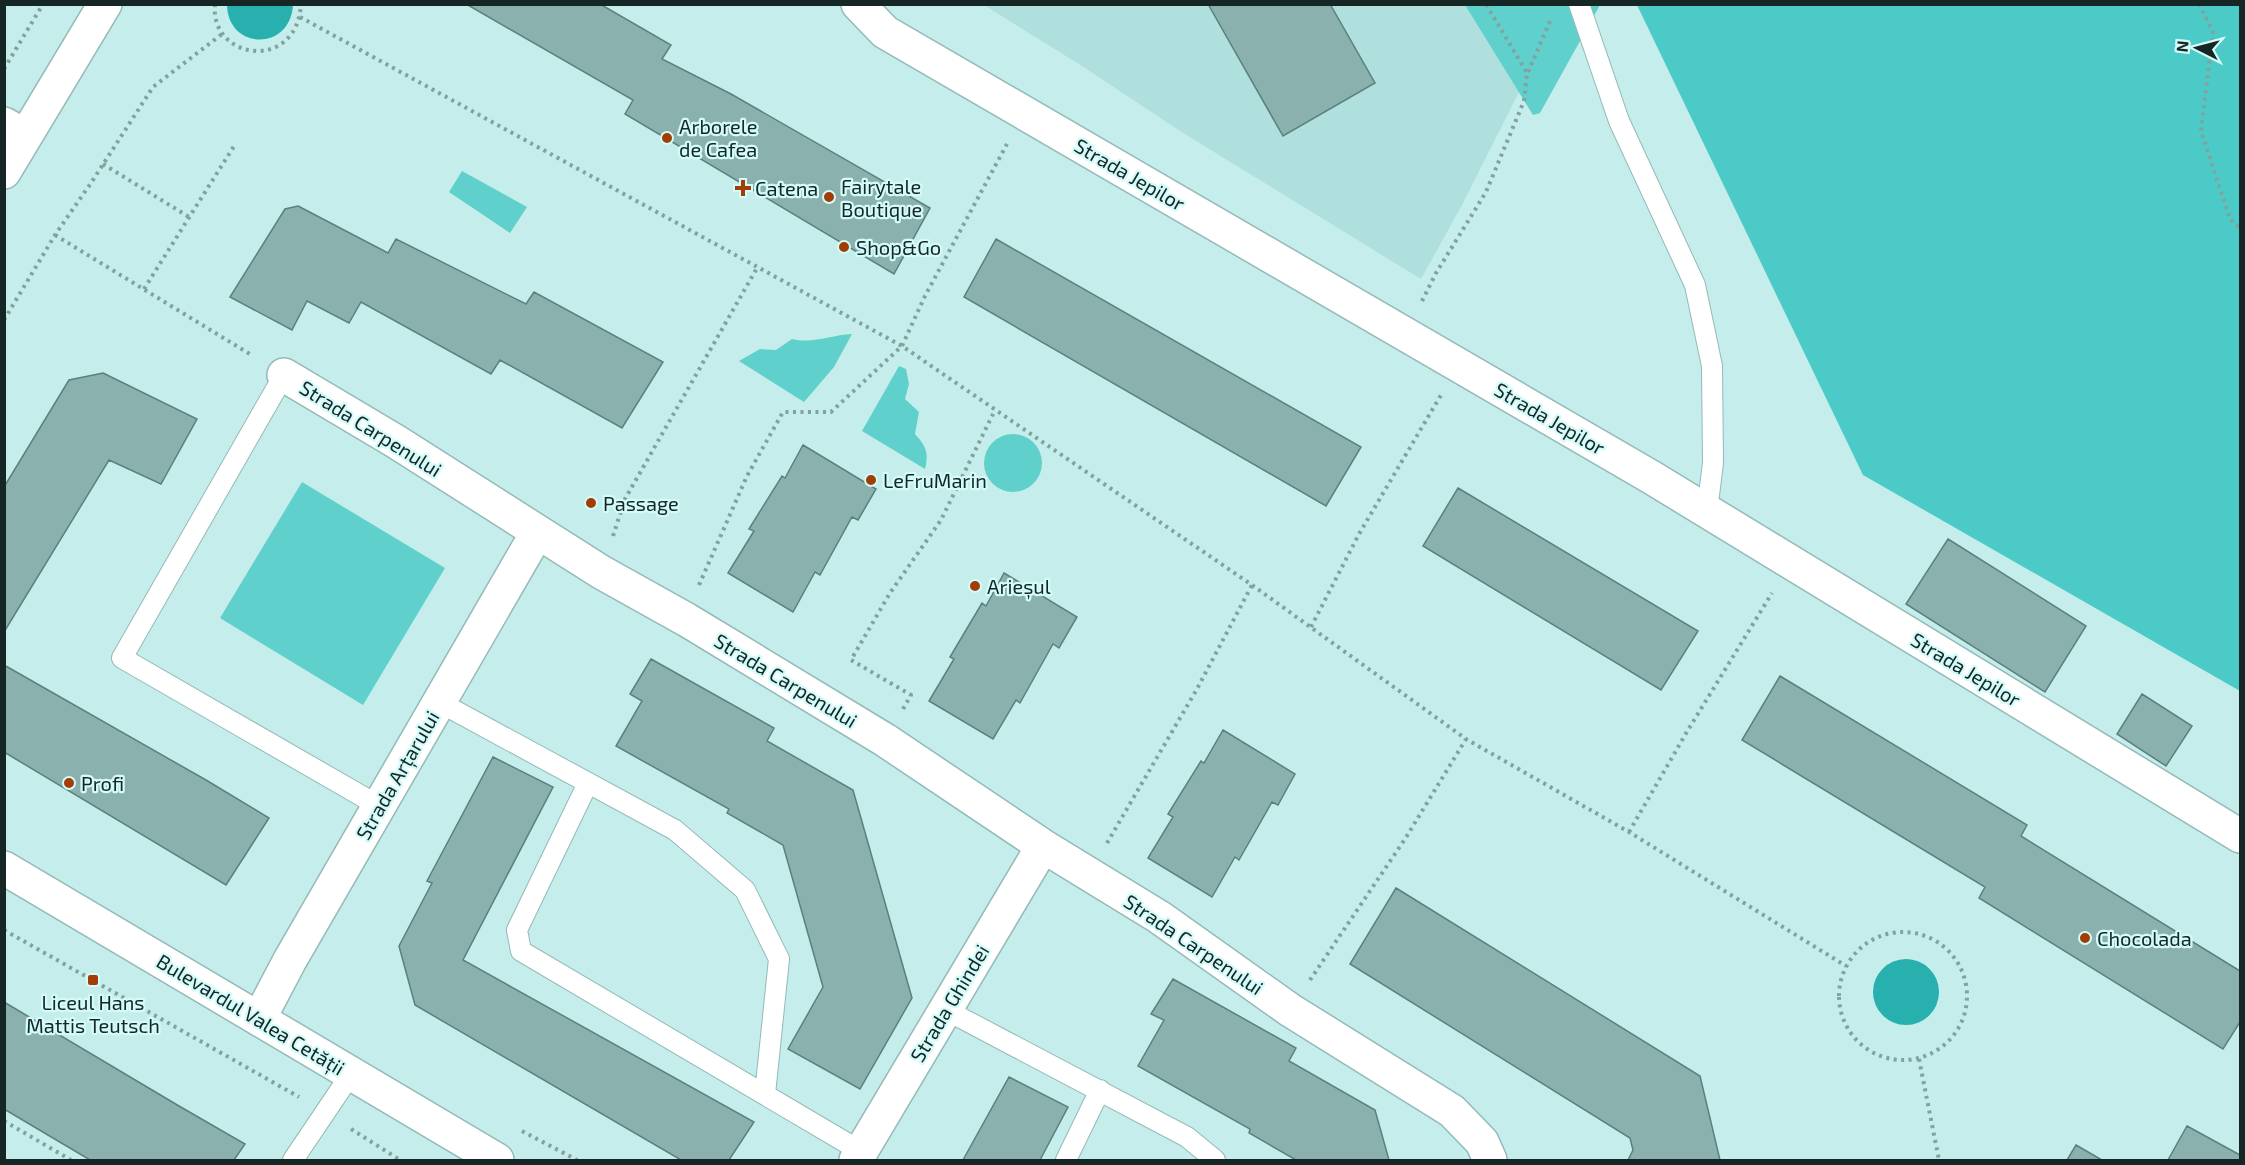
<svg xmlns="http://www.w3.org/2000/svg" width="2245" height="1165" viewBox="0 0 2245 1165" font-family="'Exo 2',sans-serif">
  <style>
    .built { fill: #afe0de }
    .green { fill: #60d0cd }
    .forest { fill: #4ccac7 }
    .water { fill: #27b0ad }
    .building { fill: #8bb1af; stroke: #5b807e; stroke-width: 1.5 }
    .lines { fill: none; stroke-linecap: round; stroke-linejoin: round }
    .lane-casing { stroke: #93bab8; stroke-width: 22 }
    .street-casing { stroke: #93bab8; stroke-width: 36 }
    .secondary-casing { stroke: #93bab8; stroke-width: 36 }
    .path { stroke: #82a19f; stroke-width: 4; stroke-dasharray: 3 4.5; stroke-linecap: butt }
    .lane { stroke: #fff; stroke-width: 20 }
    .street { stroke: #fff; stroke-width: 33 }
    .secondary { stroke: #fff; stroke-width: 33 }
    .poi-dot { fill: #a13d05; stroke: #d2fbf9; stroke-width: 2 }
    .labels { text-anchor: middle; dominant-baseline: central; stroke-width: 4.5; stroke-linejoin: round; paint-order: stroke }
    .poi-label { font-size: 20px; fill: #162625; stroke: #d2fbf9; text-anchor: start }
    .street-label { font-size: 20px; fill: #162625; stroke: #d2fbf9 }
  </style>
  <rect width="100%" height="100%" fill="#c5edeb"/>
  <path class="built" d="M984 5H1465L1519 92 1462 205 1421 279 1183 133 1082 66Z"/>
  <path class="green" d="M1465 5H1600L1540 113 1533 115Z
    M462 171 527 207 510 233 449 192Z
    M852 334 834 367 804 402 739 361 760 349 776 350 792 339C813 344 831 335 852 334Z
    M899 366 906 369 909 384 905 399 919 412 915 434C926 446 929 453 925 469L862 431Z
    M984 463a29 29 0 1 1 58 0a29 29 0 1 1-58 0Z
    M302 482 445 568 363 705 220 618Z"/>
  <path class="forest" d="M1637 5H2240V691L1863 475Z"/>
  <path class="water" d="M227 5H293C290 52 228 50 227 5Z
    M1873 992a33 33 0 1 1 66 0a33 33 0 1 1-66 0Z"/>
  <path class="building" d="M466 4H600L671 45 662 59 731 94 930 208 894 274 625 114 633 100Z
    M1208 4H1330L1375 83 1283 136Z
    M298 206 388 253 396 239 526 304 534 292 663 362 622 428 500 360 491 374 361 302 349 323 307 301 292 330 230 297 285 209Z
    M996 239 1361 447 1326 506 964 297Z
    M103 373 197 419 161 484 109 460 4 632V487L69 380Z
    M803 445 876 489 858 520 852 517 820 575 815 572 793 612 728 573 754 531 749 529 782 476 785 478Z
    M1458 488 1698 631 1661 690 1423 546Z
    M1948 539 2086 626 2045 692 1906 604Z
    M1004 573 1077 617 1059 648 1053 644 1020 703 1016 700 993 739 929 701 954 659 950 657 982 603 986 606Z
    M651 659 774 728 767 741 853 790 912 998 860 1089 788 1049 823 987 783 845 727 813 729 809 616 746 642 701 630 694Z
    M4 665 206 780 269 818 226 885 4 752Z
    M1780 676 2027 825 2021 836 2240 971V1022L2223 1049 1979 898 1985 887 1742 740Z
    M2142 694 2192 726 2166 766 2117 734Z
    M1223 730 1295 774 1278 805 1272 802 1239 860 1235 857 1212 897 1148 858 1173 817 1168 814 1201 761 1204 763Z
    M493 757 553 787 463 960 754 1122 729 1160H681L415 1005 399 946 432 883 427 881Z
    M1396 888 1700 1076 1720 1160H1628L1633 1150 1630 1138 1350 964Z
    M1173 979 1296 1048 1289 1061 1375 1110 1389 1160H1296L1249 1133 1250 1129 1138 1066 1164 1020 1151 1014Z
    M4 1002 179 1106 245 1144 234 1160H90L4 1109Z
    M1009 1077 1068 1107 1040 1160H963Z
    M2187 1126 2240 1155V1160H2168Z
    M2076 1145 2102 1160H2067Z"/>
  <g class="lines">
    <defs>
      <path id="lane" d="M1579 4 1619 121 1695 285 1712 366 1713 463 1707 511
        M284 375 122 658 379 806
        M439 702 675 830 745 890 779 959 765 1094
        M588 783 517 930 521 951 862 1152
        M946 1010 1187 1137 1215 1160
        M293 1160 351 1074
        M1066 1160 1100 1090"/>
      <path id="street" d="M858 4 885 32 1651 477 2240 836
        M4 124 25 136
        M284 375 395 441 601 572 687 620 885 740 1043 846 1159 917 1290 1010 1452 1111 1482 1142 1490 1160
        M259 1019 290 960 537 533
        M856 1160 1043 846"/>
      <path id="secondary" d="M4 172 105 4
        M4 868 497 1160"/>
    </defs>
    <use href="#lane" class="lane-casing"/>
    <use href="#street" class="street-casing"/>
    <use href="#secondary" class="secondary-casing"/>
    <path class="path" d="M215 4C209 60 297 73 301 4
      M2199 4 2213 32 2201 131 2230 219 2240 228
      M300 17 902 346 1252 585 1466 739 1629 832 1846 966
      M4 69 43 4
      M1528 72 1551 19
      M103 164 189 217
      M55 235 253 356
      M144 289 236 143
      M1422 301 1436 273 1486 192 1524 101 1527 73 1486 4
      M4 320 55 235 91 183 153 87 222 34
      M613 536 625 499 757 268
      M699 585 747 476 783 412H831L902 346 925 296 1007 144
      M1311 627 1359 534 1441 395
      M903 709 911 695 851 660 890 593 941 520 995 410
      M1629 832 1688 730 1772 593
      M1107 843 1197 689 1252 585
      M4 930 299 1097
      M1839 996a64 64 0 1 1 128 0a64 64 0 1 1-128 0Z
      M1310 980 1405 839 1466 739
      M1919 1059 1939 1160
      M4 1121 71 1160
      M351 1129 400 1160
      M522 1131 577 1160"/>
    <use href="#lane" class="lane"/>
    <use href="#street" class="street"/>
    <use href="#secondary" class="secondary"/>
  </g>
  <g class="poi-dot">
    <circle cx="667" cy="138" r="6"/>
    <path d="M740 179h6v6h6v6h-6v6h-6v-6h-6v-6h6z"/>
    <circle cx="829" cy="197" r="6"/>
    <circle cx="844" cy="247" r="6"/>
    <circle cx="871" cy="480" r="6"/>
    <circle cx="591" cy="503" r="6"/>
    <circle cx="975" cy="586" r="6"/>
    <circle cx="69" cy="783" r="6"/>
    <circle cx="2085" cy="938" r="6"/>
    <rect x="87" y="974" width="12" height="12" rx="3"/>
  </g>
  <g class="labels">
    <g class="poi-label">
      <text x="679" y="126">Arborele<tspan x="679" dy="23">de Cafea</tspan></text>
      <text x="841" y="186">Fairytale<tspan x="841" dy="23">Boutique</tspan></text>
      <text x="755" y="188">Catena</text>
      <text x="856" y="247">Shop&amp;Go</text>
      <text x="883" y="480">LeFruMarin</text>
      <text x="603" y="503">Passage</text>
      <text x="987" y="586">Arieșul</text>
      <text x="81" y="783">Profi</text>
      <text x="2097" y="938">Chocolada</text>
      <text x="93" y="1002" text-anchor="middle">Liceul Hans<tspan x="93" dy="23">Mattis Teutsch</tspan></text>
    </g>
    <g class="street-label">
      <text transform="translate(1130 174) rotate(30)">Strada Jepilor</text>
      <text transform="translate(1550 418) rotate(30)">Strada Jepilor</text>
      <text transform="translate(371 428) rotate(32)">Strada Carpenului</text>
      <text transform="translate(1966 669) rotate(31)">Strada Jepilor</text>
      <text transform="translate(786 680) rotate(31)">Strada Carpenului</text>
      <text transform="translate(397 775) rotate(-60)">Strada Arțarului</text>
      <text transform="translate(1194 944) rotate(34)">Strada Carpenului</text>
      <text transform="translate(949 1003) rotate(-59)">Strada Ghindei</text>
      <text transform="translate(251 1014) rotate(31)">Bulevardul Valea Cetății</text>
    </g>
  </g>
  <rect width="2245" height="1165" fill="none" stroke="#162625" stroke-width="12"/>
  <g transform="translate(2197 48) rotate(276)" stroke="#d2fbf9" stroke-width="4.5" paint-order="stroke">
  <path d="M0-4.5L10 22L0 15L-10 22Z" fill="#162625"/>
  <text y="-9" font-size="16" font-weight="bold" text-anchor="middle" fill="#162625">N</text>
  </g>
</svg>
